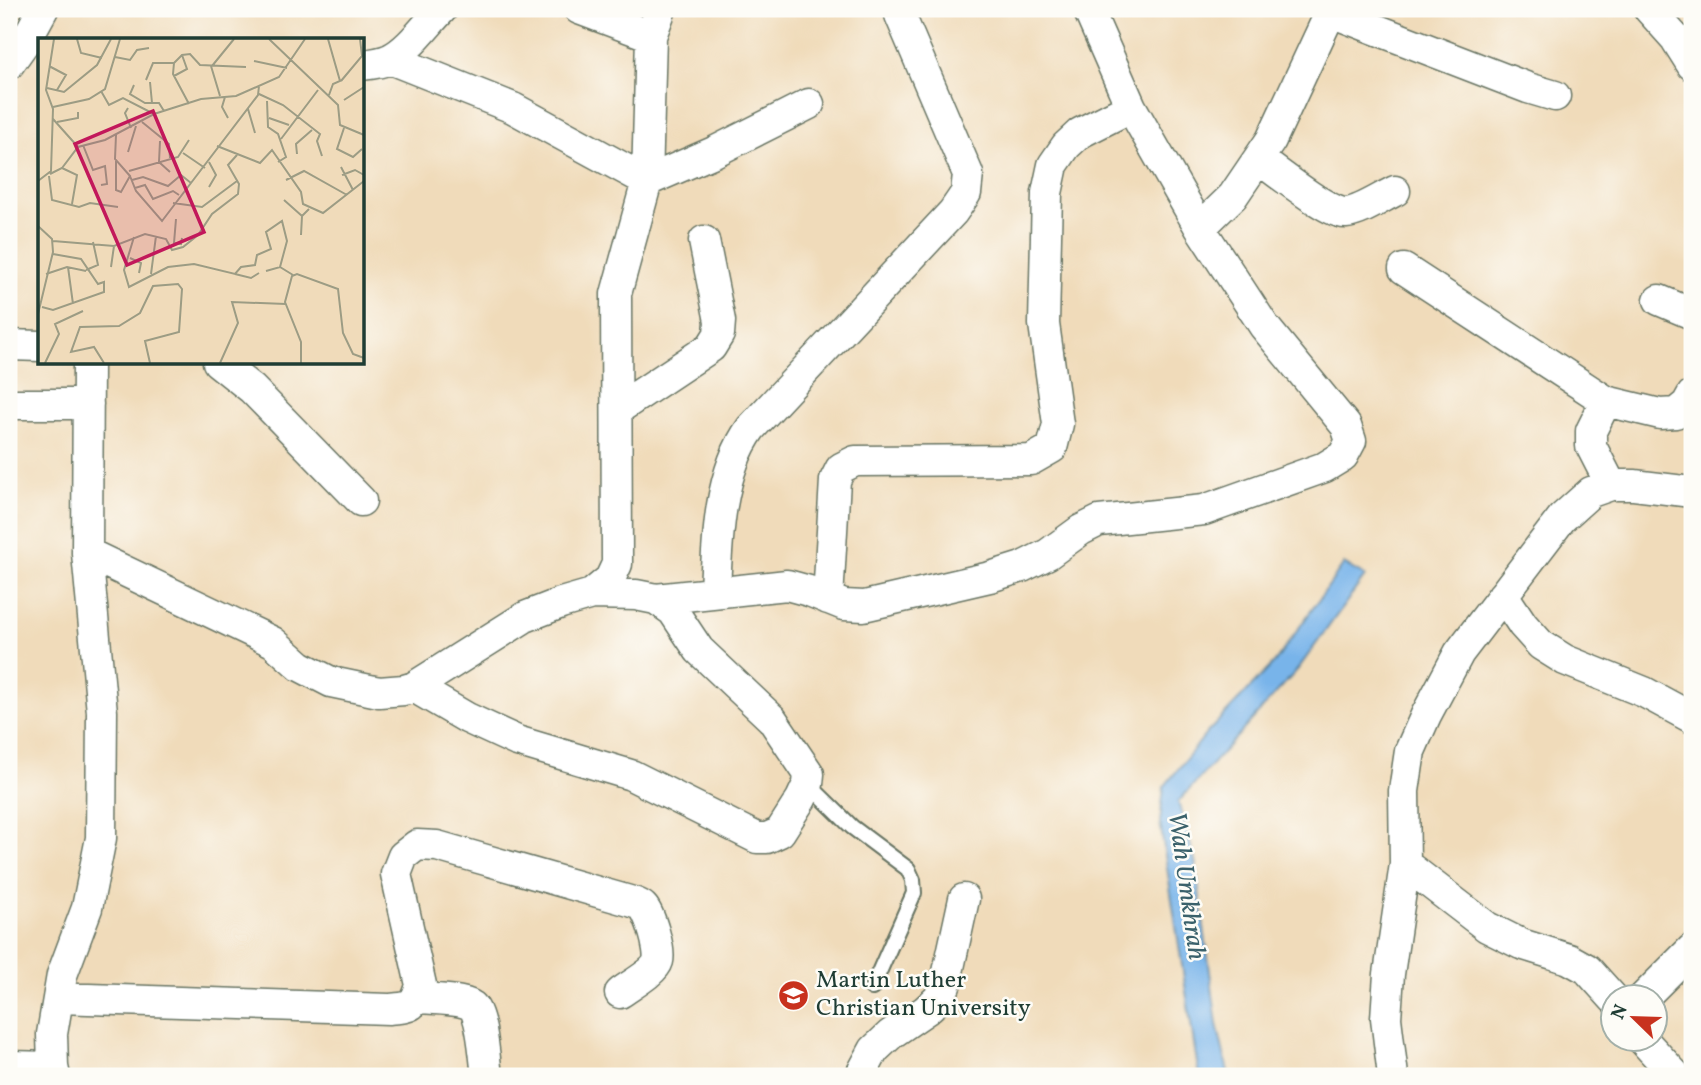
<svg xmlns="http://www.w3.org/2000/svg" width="1701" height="1085" viewBox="0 0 1701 1085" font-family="Vollkorn,serif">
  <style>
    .water { fill: #78b4ea; stroke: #4c788f; stroke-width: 2 }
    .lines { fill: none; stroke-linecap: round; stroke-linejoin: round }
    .service-casing { stroke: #687463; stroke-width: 18 }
    .minor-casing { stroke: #687463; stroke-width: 33 }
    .service { stroke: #fff; stroke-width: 14 }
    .minor { stroke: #fff; stroke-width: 30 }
    .labels { text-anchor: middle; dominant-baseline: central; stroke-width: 5; stroke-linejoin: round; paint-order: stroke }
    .poi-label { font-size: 24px; fill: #1f3d34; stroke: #fdfcf7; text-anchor: start }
    .water-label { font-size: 26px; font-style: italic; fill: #3a616b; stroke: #fdfcf7 }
    .inset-road { fill: none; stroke: #9c9c84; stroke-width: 2 }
    .view { fill: #c2185b; fill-opacity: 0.15; stroke: #c2185b; stroke-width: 3.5 }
    .inset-edge { fill: none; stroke: #1f3d34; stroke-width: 3.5 }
  </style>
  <rect width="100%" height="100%" fill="#fdfcf7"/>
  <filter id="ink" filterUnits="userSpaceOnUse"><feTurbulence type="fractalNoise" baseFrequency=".0143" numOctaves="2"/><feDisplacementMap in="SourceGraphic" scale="14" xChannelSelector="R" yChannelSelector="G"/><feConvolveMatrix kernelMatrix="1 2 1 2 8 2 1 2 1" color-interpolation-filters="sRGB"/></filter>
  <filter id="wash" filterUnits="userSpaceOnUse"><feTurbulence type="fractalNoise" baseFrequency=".00686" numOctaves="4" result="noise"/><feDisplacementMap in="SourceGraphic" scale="28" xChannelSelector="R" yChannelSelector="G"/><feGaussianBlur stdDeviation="1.57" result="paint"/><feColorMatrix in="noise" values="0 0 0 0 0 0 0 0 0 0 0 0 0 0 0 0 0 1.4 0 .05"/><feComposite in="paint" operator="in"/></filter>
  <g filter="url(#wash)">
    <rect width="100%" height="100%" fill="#f0dbba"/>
    <path class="water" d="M1344 564 1365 576 1298 669 1178 802 1195 860 1217 1024 1229 1076H1199L1160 822 1164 787 1206 734 1275 662Z"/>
  </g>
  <g filter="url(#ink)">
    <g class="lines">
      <defs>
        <path id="service" d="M808 784 852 827 908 869 913 880 914 893 872 988"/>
        <path id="minor" d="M579 9 651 36
          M1649 9 1675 38 1692 65
          M1331 12 1528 88 1555 96
          M390 59 513 108 647 181 714 152 809 104
          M9 64 26 40 43 9
          M362 65C371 64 381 63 390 59 409 50 427 24 442 9
          M1259 159C1274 170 1331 215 1346 213 1360 212 1382 197 1395 191
          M1200 228 1233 196 1271 140 1332 9
          M1404 269 1606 401 1660 414 1676 413 1687 404 1692 395
          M1659 300 1692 314
          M9 345 40 346
          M218 362 252 389 361 501
          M1606 401 1591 431V446L1611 485
          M9 404H88
          M618 409 711 347 719 334 720 321 704 241
          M87 553 273 642 300 666 331 682 379 692 404 690 414 687 525 617 561 603 592 594 636 595 656 599 673 611 699 650 772 719 809 774 808 784 801 799 780 832 767 838H757L631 775 517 741 467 718 414 687
          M715 592C717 540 719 472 751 428L953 212 966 193 968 174 900 15V9
          M592 594 610 579 617 564 616 294 647 181 651 36 661 9
          M1503 595 1523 625 1541 645 1565 660 1644 692 1692 718
          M656 599 787 585 809 591 844 605 864 606 990 577 1022 567 1048 554 1081 530 1099 521 1204 510 1325 467 1343 456 1351 441 1346 426 1264 326 1200 228 1131 107 1088 9
          M828 599 835 480 841 468 855 461 1031 460 1052 448 1058 424 1044 324 1047 193 1053 165 1066 146 1080 133 1131 107
          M1405 864 1487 927 1521 944 1569 959 1587 969 1614 999
          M58 998 389 1009C410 1007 415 1008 421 985L396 874 403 856 417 845 437 846 633 902C636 903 640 904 643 907 650 914 661 950 658 961 655 972 629 986 620 993
          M418 998C431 999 462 999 472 1006 482 1014 485 1062 487 1076
          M1643 998 1692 949
          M1643 1040 1676 1076
          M9 1066 53 1067
          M55 1076 53 1067 52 1034 62 975 87 908 101 838 102 712 87 553 88 362
          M860 1076 874 1050 891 1034 926 1010 938 999 945 986 964 899
          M1393 1076 1386 1018 1389 974 1405 864 1404 791 1410 751 1426 715 1459 653 1562 518 1591 492 1611 485H1634L1692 492"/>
      </defs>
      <use href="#service" class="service-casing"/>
      <use href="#minor" class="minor-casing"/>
      <use href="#service" class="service"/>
      <use href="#minor" class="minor"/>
    </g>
  </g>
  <defs>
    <symbol id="university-disc" viewBox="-11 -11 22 22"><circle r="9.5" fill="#c8321e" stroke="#fdfcf7"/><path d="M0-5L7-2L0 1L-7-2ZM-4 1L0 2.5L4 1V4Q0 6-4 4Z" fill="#fff"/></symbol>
  </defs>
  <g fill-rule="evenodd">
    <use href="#university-disc" x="776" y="978" width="35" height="35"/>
  </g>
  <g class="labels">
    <g class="poi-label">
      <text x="816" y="981">Martin Luther<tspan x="816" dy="28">Christian University</tspan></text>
    </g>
    <g class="water-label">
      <text transform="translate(1186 886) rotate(82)">Wah Umkhrah</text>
    </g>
  </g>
  <g transform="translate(38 38)">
    <rect width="326" height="326" fill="#f0dbba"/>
    <path class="inset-road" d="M39 1 43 15 64 20M231 1 300 67 302 87 326 97M290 1 302 43 295 46 291 57M77 19 92 22 99 12 111 10M216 23 249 30M11 28 28 37 19 52M173 28 182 58M174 28 196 1M136 38 149 31 144 17M108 42 115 25H136M303 43 324 18 322 1M112 44 114 65M96 47 92 56 107 65H121L126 73M9 50 26 54 59 27 73 1M63 53 71 67 85 60 116 76M221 56 245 67 282 96 279 103 284 118M187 59 184 69 190 80M306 62 326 49M229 63 230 89 240 96 248 119 240 124M151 66 135 36 136 25 144 17 152 16 162 27 208 29M15 69 51 61 67 51 82 1M90 70 87 75 93 90M210 71 217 95M231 80 251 87M15 81 40 109M19 84 40 80V74M104 84 131 106 132 120M306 90 299 111 315 119 324 111M78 97 77 121 92 138 83 154 78 152V123M243 101 280 52M122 103 121 124 132 134M45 107 55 132 67 128 69 146 63 147M179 108 222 125 234 112 263 154 265 166 285 175 326 143M90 114 98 88M145 115 167 130M259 116 258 106 274 92M171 124 178 137 171 149M303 129 315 152M24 130 39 137 34 166M91 133 140 119 151 102M12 136 24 130 40 109 67 102 116 76 163 61 198 58 241 39 267 1M304 137 317 132 326 137M11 138 14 162 41 169 52 165 80 169M92 138 98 153 124 183 220 57 221 48M94 142 105 139 130 148 143 137 153 145M248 142 266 133 309 157M0 143 13 133 15 71 8 52 16 1M97 150 107 147 115 161 135 153 141 157M246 162 264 178M135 165 164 169 199 143M138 181 136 205 143 206 144 200M0 188 14 201 15 214 0 276M263 197 264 178 271 171M96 199 86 232 91 249 130 229 156 226 197 236 203 229 217 227 219 217 233 211 228 194 244 183 249 203 242 229M15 203 76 208 107 196 128 201 134 212 145 209 160 197 174 176 200 156 201 146 190 127 199 117M92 220 103 225 101 235M30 229 35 266M73 229 76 208M48 232 60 227 55 204M228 233 242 229 255 237M8 236 29 229 48 233M113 236 118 198M197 236 213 240 221 235M4 269 15 272 66 254V244L60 246 43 221 15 216M7 325 21 296 17 286 45 273M66 325 56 309 33 314 42 289 81 288 102 275 115 248 140 246 144 251 141 294 107 303 112 325M182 325 200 285 194 264 248 266M263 325V304L247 264 254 238 259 236 300 251 305 295 315 316 326 320"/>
    <path class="view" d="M115 73 166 194 89 227 37 106Z"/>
    <rect width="326" height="326" class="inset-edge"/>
  </g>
  <rect width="1701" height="1085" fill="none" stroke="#fdfcf7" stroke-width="35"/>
  <g transform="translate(1634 1018) rotate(293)"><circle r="33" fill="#fdfcf7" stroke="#a4b0a9" stroke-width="2"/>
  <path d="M0-5L12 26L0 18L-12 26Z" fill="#c8321e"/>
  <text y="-10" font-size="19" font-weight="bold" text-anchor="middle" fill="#1f3d34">N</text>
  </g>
</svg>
